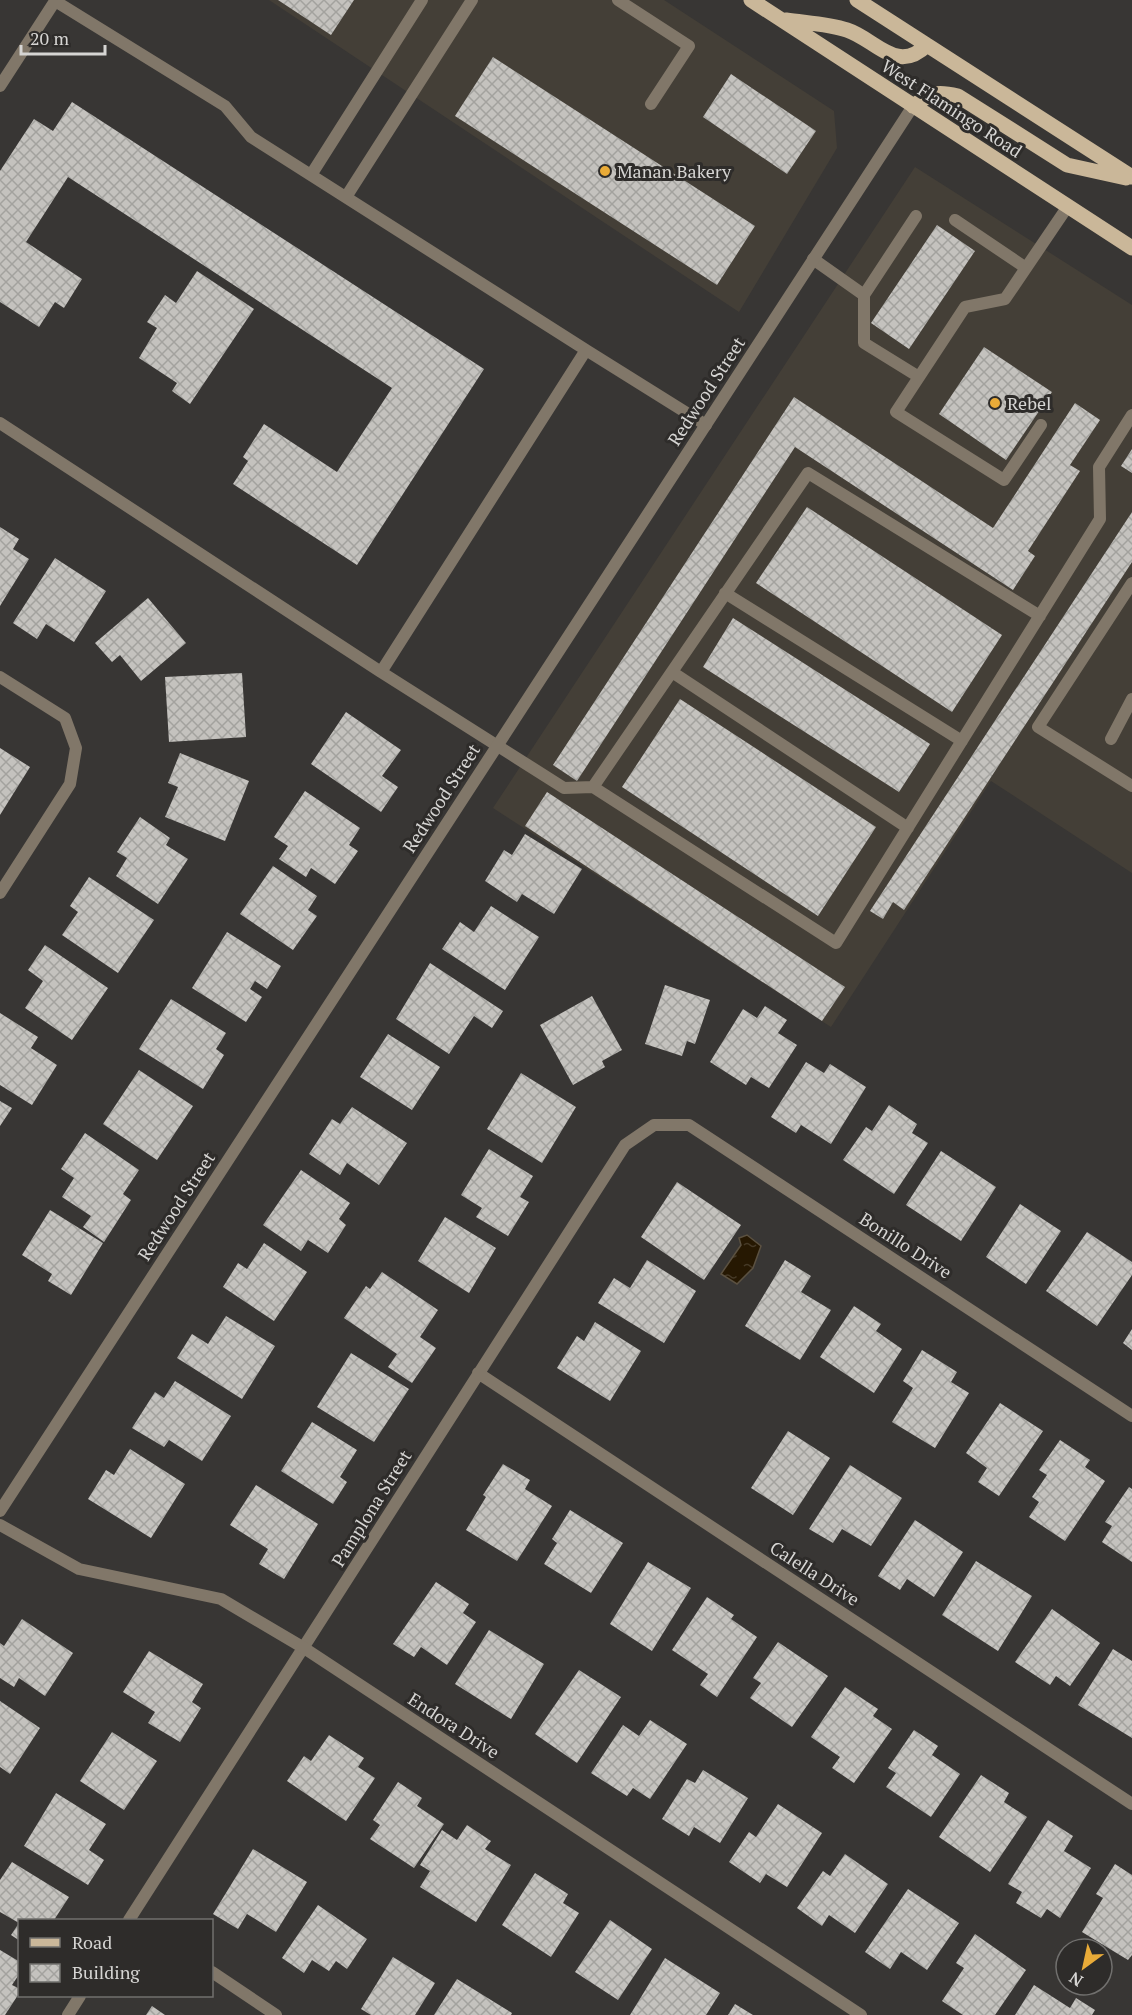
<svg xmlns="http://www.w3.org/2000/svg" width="1132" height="2015" viewBox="0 0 1132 2015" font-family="'PT Serif',serif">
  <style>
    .built { fill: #443f37 }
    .water { fill: url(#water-ripples); stroke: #5b5141; stroke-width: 1.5 }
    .building { fill: url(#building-cross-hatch) }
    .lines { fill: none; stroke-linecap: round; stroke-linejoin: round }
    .service { stroke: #817769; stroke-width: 12 }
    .minor { stroke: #817769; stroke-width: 12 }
    .tertiary { stroke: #817769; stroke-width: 12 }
    .primary { stroke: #cab799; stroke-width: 15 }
    .poi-dot { fill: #e9ab38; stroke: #2e2c2a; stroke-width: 2 }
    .labels { text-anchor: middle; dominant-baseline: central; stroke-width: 6; stroke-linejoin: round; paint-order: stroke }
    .street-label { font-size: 18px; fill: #d6d5d3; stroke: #2e2c2a }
    .poi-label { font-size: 18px; fill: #d6d5d3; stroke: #2e2c2a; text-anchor: start }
  </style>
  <defs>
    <pattern id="water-ripples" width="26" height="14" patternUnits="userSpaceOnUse" patternTransform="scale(1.5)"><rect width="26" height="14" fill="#261802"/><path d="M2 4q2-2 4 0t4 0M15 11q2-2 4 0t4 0" fill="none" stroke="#453926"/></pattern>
    <pattern id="building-cross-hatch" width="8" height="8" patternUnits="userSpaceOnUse" patternTransform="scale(1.5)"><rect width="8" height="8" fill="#c4c2be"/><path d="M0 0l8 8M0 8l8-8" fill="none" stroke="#a3a29e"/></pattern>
  </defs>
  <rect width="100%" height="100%" fill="#383634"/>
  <path class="built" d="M269 0H664L834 111 837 148 739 312Z
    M915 167 1132 305V873L991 781 831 1027 493 808Z"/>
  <path class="water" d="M747 1235 761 1246 753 1268 737 1284 721 1274 741 1245 739 1238Z"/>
  <path class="building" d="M278 0H354L331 35Z
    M493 57 755 226 717 285 455 116Z
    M731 74 816 131 787 174 703 117Z
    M72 102 484 369 357 565 233 484 248 461 243 457 264 424 337 472 392 388 68 177 26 242 82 279 64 308 55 302 39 327 0 302V171L34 119 53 131Z
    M937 225 975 251 909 349 871 323Z
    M197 271 254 309 190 404 172 391 177 383 139 358 157 328 147 322 165 295 176 303Z
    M984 347 1052 392 1006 460 939 414Z
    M794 397 993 528 1075 403 1100 420 1070 465 1080 471 1028 551 1035 556 1013 590 795 447 577 781 553 765Z
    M1132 449V473L1121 466Z
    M807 507 1002 635 952 712 756 583Z
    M1132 512V562L904 910 893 902 883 919 870 911Z
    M0 527 19 539 13 549 29 559 0 606Z
    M55 558 106 591 74 642 46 624 37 639 13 623Z
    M148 598 186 643 141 681 120 655 112 662 95 643Z
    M733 618 930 744 899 792 703 667Z
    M242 673 246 737 169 742 165 677Z
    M680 699 876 827 818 916 622 787Z
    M346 712 401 750 382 776 398 787 381 812 311 764Z
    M0 748 30 767 0 815Z
    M180 753 249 781 225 841 165 817 178 787 168 783Z
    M305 791 360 828 349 845 358 851 335 884 311 868 306 877 279 859 288 846 274 837Z
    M547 792 845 987 822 1021 525 826Z
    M140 817 170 838 166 845 188 859 158 904 116 876 127 858 117 852Z
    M525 834 582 869 554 914 522 894 517 902 485 881 504 850 512 855Z
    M273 866 317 896 308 910 317 916 293 950 240 914Z
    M89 877 154 920 118 973 62 935 78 912 70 906Z
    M491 906 539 937 505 990 442 949 460 922 474 932Z
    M227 932 281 966 267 989 255 981 250 989 262 997 246 1022 192 988Z
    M45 945 108 988 72 1040 25 1008 43 981 28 970Z
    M430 963 503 1011 492 1028 474 1016 449 1054 396 1019Z
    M665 985 710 1000 695 1044 687 1041 682 1056 645 1044Z
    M592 996 622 1050 602 1061 605 1067 573 1085 540 1025Z
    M171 999 226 1033 216 1049 224 1055 203 1089 139 1049Z
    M765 1006 787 1020 778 1033 797 1045 769 1088 751 1077 746 1085 710 1062 743 1009 757 1018Z
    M0 1013 38 1037 31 1048 57 1065 32 1105 0 1085Z
    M388 1034 440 1067 412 1110 360 1077Z
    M806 1062 824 1073 830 1064 866 1087 831 1144 801 1125 796 1133 771 1117Z
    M139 1070 193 1106 157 1160 103 1124Z
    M521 1073 576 1107 542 1163 487 1129Z
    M0 1101 12 1108 0 1126Z
    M889 1105 917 1124 912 1133 928 1143 894 1194 843 1160 866 1127 872 1131Z
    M352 1107 407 1143 379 1185 347 1163 340 1175 309 1154 332 1119 340 1124Z
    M85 1133 139 1170 123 1194 131 1200 104 1242 83 1227 91 1216 62 1197 74 1178 61 1169Z
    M489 1149 533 1176 520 1197 529 1202 508 1236 476 1217 482 1208 461 1195Z
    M941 1151 996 1187 961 1241 906 1205Z
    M301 1170 350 1203 339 1219 346 1225 328 1253 308 1240 301 1251 263 1225Z
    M677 1182 741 1225 704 1280 641 1237Z
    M1020 1204 1061 1231 1026 1284 986 1257Z
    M50 1210 103 1243 71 1295 48 1281 52 1274 22 1255Z
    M445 1217 496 1248 469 1293 418 1261Z
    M1087 1232 1132 1262V1275L1097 1326 1046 1291Z
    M264 1243 307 1272 274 1321 223 1287 238 1263 247 1269Z
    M647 1260 696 1291 664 1343 598 1303 614 1278 630 1288Z
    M785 1260 811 1276 801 1292 831 1310 800 1360 745 1326Z
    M382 1272 438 1310 420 1337 436 1348 412 1383 388 1367 397 1354 344 1318 366 1286 370 1289Z
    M854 1306 881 1324 876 1331 902 1349 874 1393 820 1357Z
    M226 1316 275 1346 242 1399 177 1358 192 1334 208 1344Z
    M595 1322 641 1351 610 1401 557 1368 577 1336 584 1341Z
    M1132 1329V1350L1123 1343Z
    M922 1350 957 1372 951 1382 969 1393 935 1448 892 1422 913 1388 903 1381Z
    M351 1353 409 1389 374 1442 317 1407Z
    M175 1381 231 1416 202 1461 169 1440 164 1447 132 1428 155 1392 164 1398Z
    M1000 1403 1043 1431 999 1496 978 1482 987 1468 966 1453Z
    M312 1422 357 1450 340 1477 347 1482 333 1504 281 1471Z
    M788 1431 830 1458 793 1515 751 1488Z
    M1060 1440 1090 1460 1085 1467 1105 1481 1065 1541 1029 1517 1039 1502 1032 1497 1047 1475 1039 1470Z
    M130 1449 185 1484 151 1538 88 1499 106 1470 114 1475Z
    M503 1464 530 1480 525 1489 552 1506 517 1561 466 1530 486 1497 483 1495Z
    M850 1465 902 1498 871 1546 842 1529 833 1543 809 1529Z
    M256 1485 318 1524 284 1579 259 1564 268 1549 230 1525Z
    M1129 1487 1132 1489V1562L1102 1542 1112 1526 1105 1522Z
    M570 1510 623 1543 591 1593 544 1564 557 1543 552 1539Z
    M915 1520 963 1552 934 1597 907 1579 900 1590 878 1576Z
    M976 1561 1032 1596 998 1651 942 1615Z
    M648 1562 691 1588 652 1651 610 1624Z
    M436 1582 469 1604 463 1613 476 1622 447 1665 421 1647 414 1657 393 1644Z
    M707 1597 734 1615 731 1619 757 1637 717 1697 700 1685 708 1674 672 1650Z
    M1052 1609 1100 1643 1070 1686 1056 1676 1050 1685 1015 1662Z
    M22 1619 73 1653 45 1696 19 1678 14 1687 0 1678V1643L4 1646Z
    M489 1630 544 1664 511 1719 455 1684Z
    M778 1642 828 1676 792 1727 750 1698 761 1683 753 1678Z
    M1113 1649 1132 1661V1738L1078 1705Z
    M149 1651 203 1684 192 1702 201 1708 180 1742 148 1723 155 1712 123 1692Z
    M579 1670 621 1697 577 1763 535 1734Z
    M845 1687 878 1709 873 1716 892 1729 854 1783 832 1768 840 1757 811 1737Z
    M0 1701 40 1728 10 1774 0 1767Z
    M650 1720 687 1744 650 1799 633 1788 627 1796 591 1773 623 1725 639 1736Z
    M914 1730 938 1746 932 1755 960 1774 931 1817 886 1787 896 1773 888 1768Z
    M112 1732 157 1761 124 1810 80 1781Z
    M329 1735 364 1758 358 1767 375 1778 346 1821 287 1781 304 1756 311 1761Z
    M703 1770 748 1798 720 1843 694 1827 689 1836 662 1819 687 1779 695 1783Z
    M981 1775 1009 1793 1004 1802 1027 1817 990 1872 939 1837Z
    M398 1782 422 1798 417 1806 444 1824 414 1868 370 1839 380 1825 373 1820Z
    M56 1793 106 1824 89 1850 104 1860 88 1885 24 1846Z
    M778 1804 822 1833 787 1887 766 1874 760 1883 729 1862 749 1832 756 1837Z
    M1048 1820 1073 1836 1064 1851 1091 1868 1060 1918 1047 1909 1041 1918 1016 1903 1022 1892 1008 1884Z
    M467 1825 491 1841 485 1849 511 1865 476 1922 420 1887 430 1871 420 1865 442 1830 457 1840Z
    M253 1849 307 1882 276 1932 247 1914 238 1929 213 1914Z
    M845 1854 888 1884 855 1933 829 1915 822 1926 797 1908 823 1871 830 1876Z
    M12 1862 69 1897 54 1920H20V1941L11 1935 19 1923 0 1912V1880Z
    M1115 1864 1132 1875V1955L1128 1960 1082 1932 1103 1898 1096 1894Z
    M535 1873 568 1894 563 1903 579 1913 551 1957 502 1925Z
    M908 1889 959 1923 927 1970 901 1952 890 1969 865 1952Z
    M318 1905 367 1939 347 1969 336 1961 329 1971 312 1960 304 1973 282 1958Z
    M610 1920 652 1949 618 2000 575 1972Z
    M975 1934 1026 1970 995 2015H963L942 2001 964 1968 956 1963Z
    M0 1950 20 1962V1973L12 1985 20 1989V1992L5 2015H0Z
    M393 1957 435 1983 415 2015H371L361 2009Z
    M665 1958 720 1993 706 2015H630Z
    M457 1979 512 2013 511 2015H434Z
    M1034 1985 1070 2008 1076 1998 1095 2010 1092 2015H1015Z
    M735 2004 753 2015H728Z
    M152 2006 165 2015H146Z"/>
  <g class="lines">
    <path class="service" d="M618 0 689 46 651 104
      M0 86 55 1 225 106 251 137 586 350
      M311 175 422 0
      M346 197 472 0
      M955 220 1026 268
      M813 259 864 295V343L919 377
      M864 295 916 216
      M0 423 381 672
      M1041 425 1004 480 896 412 965 307 1005 299 1068 206
      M1132 583 1038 727 1132 786
      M725 593 962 741
      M1040 616 808 473 593 787 836 943 1100 519 1099 467 1132 415
      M672 672 908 828
      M1111 739 1132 699
      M593 787 564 788 381 672 586 350 706 425"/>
    <path class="minor" d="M0 677 65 718 76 748 70 784 0 893
      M478 1373 1132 1804
      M129 1920 625 1145 654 1125H689L1132 1416
      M212 1972 276 2015
      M68 2015 80 1996"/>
    <path class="tertiary" d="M0 1511 913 106
      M0 1525 79 1569 221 1599 304 1648 861 2015"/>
    <path class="primary" d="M751 0 1132 248
      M857 0 1132 177
      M786 20C806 23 828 24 847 30 875 39 897 75 927 45
      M913 106C931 93 936 91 958 96L1067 165 1126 178"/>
  </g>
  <g class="poi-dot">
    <circle cx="605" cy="171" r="6"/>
    <circle cx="995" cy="403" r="6"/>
  </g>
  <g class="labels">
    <g class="street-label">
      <text transform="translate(952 108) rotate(33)">West Flamingo Road</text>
      <text transform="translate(706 391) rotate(-57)">Redwood Street</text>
      <text transform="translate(441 798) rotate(-57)">Redwood Street</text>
      <text transform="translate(176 1206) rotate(-57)">Redwood Street</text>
      <text transform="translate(906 1245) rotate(33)">Bonillo Drive</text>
      <text transform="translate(371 1508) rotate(-58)">Pamplona Street</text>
      <text transform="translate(815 1573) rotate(33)">Calella Drive</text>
      <text transform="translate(454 1725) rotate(33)">Endora Drive</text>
    </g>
    <g class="poi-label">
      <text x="617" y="171">Manan Bakery</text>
      <text x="1007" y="403">Rebel</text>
    </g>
  </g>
  <rect x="18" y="1919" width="195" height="78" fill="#2e2c2a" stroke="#71706e" stroke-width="1.5"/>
  <rect x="30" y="1938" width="30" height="9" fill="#cab799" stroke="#71706e" stroke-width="1.5"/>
  <text x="72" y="1949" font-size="18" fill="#d6d5d3">Road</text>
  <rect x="30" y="1964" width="30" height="18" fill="url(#building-cross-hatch)" stroke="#71706e" stroke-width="1.5"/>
  <text x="72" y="1979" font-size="18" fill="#d6d5d3">Building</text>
  <g transform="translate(1084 1967) rotate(213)"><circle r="28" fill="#2e2c2a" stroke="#71706e" stroke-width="1.5"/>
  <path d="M0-4.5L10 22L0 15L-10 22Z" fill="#e9ab38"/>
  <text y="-9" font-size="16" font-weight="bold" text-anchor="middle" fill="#d6d5d3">N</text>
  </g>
  <path d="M21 45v9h84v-9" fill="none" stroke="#d6d5d3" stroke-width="3"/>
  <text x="30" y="45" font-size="18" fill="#d6d5d3" stroke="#2e2c2a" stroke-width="4.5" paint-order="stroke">20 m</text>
</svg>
